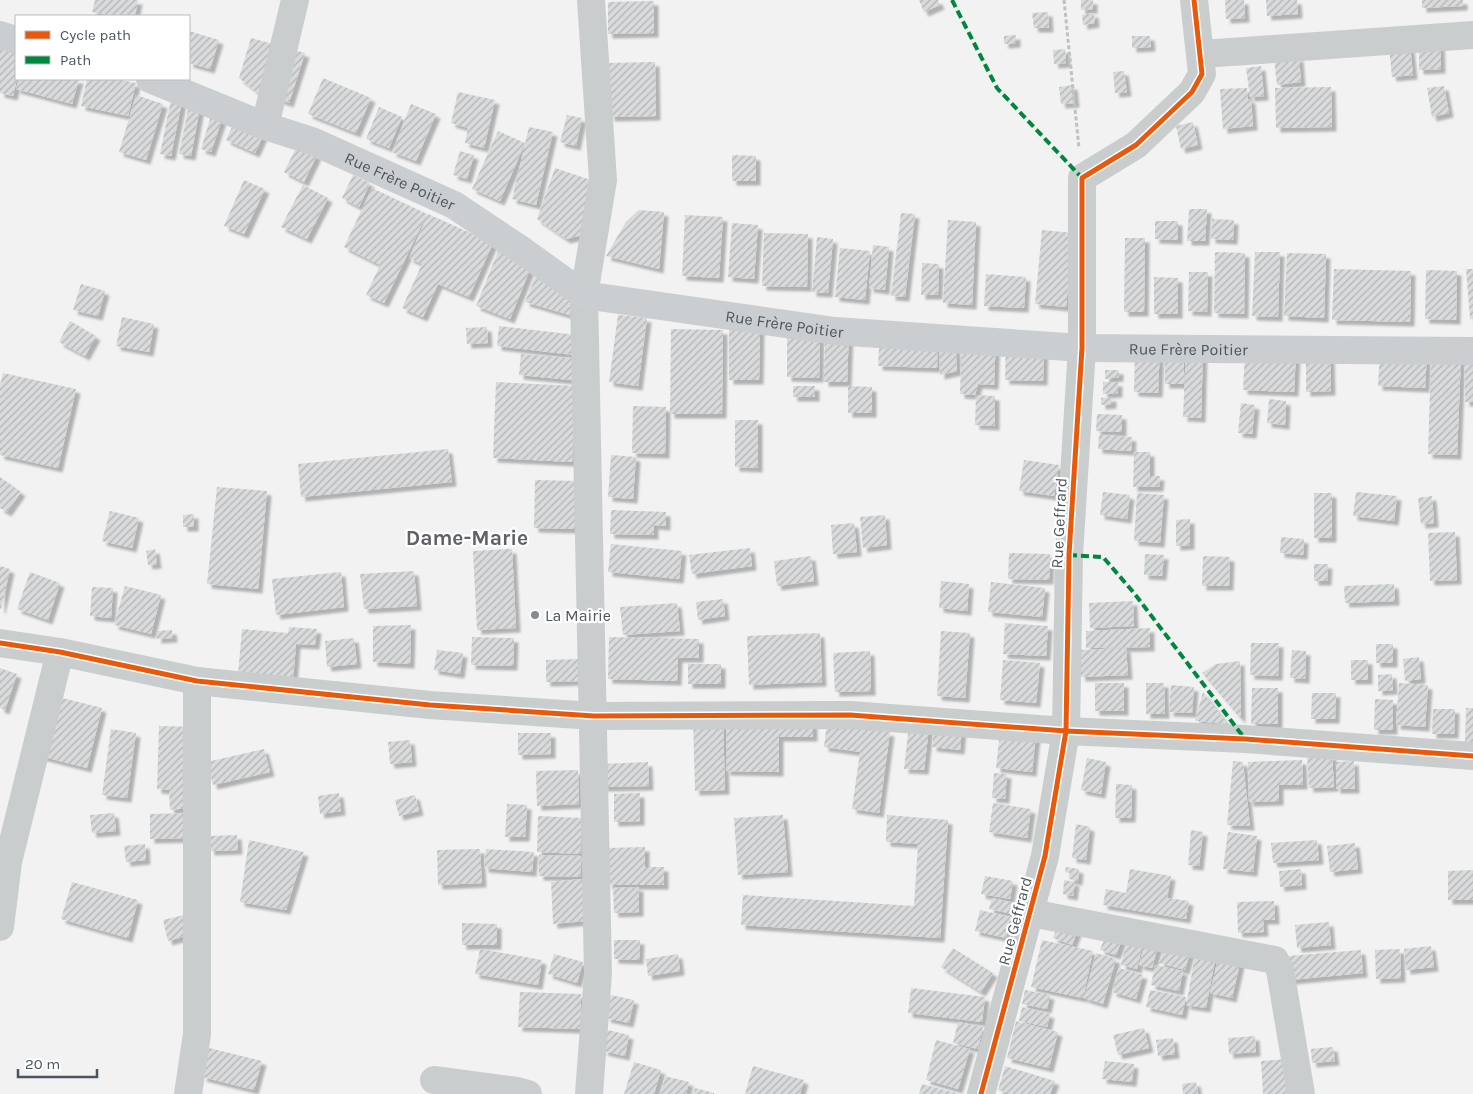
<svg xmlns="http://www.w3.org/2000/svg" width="1473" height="1094" viewBox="0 0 1473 1094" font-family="Karla,sans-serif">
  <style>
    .building { fill: url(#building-hatch); filter: url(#shadow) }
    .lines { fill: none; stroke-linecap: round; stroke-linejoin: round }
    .path { stroke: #bac4c0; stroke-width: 3; stroke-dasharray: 4 2.5; stroke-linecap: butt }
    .minor { stroke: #cacdce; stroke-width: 28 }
    .tertiary { stroke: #cacdce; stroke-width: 28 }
    .secondary { stroke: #cbced0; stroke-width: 28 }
    .quiet { stroke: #00873e; stroke-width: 4; stroke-dasharray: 8 4; stroke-linecap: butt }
    .cycleway-casing { stroke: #fff; stroke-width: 8 }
    .cycleway { stroke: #e8590c; stroke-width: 5 }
    .poi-dot { fill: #858d92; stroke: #fff; stroke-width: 2 }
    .labels { text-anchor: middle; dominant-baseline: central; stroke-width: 4.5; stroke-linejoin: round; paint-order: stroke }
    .street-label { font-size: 16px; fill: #4a565e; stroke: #fff }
    .poi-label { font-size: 16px; fill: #4a565e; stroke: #fff; text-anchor: start }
    .district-label { font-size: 21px; font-weight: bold; fill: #5e6266; stroke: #fff }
  </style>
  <defs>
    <pattern id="building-hatch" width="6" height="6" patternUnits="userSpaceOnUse" patternTransform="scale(1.25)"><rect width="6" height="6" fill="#d8dadb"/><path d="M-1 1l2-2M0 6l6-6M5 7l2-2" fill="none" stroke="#b1b4b5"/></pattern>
    <filter id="shadow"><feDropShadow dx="4.5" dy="4.5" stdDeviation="1" flood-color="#0004"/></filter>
  </defs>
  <rect width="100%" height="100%" fill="#f2f2f2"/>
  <path class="building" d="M95 0H138L135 16H113L92 12Z
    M919 0H938L940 5 924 12Z
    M1081 0H1093V9L1081 10Z
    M1225 0H1244L1245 18 1226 19Z
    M1266 0H1297L1298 14 1267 16Z
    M1422 0H1463V6L1422 8Z
    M654 1V33L608 34V2Z
    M1048 12 1049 28H1034L1032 13Z
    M1094 13 1095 23 1083 25 1082 15Z
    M189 31 219 40 210 69 189 63Z
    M1016 35V43L1004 44V36Z
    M1132 36H1150L1151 47 1132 48Z
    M251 38 273 44 258 93 239 78Z
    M1440 39 1441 69 1419 70V40Z
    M275 45 305 53 289 103 261 93Z
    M0 46 16 50 17 79 13 96 0 93Z
    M1410 46 1413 75 1392 77 1389 48Z
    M1065 49 1066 63 1054 64 1053 50Z
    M1299 57 1301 82 1277 85 1274 59Z
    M655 62 656 116 610 117 609 63Z
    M1261 66 1264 96 1250 97 1246 68Z
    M1124 71 1127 92 1115 93 1113 72Z
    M323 78 371 98 356 133 308 114Z
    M19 79H79L72 104 16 89Z
    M87 79H116L136 83 128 116 81 106Z
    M1073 85 1075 103 1061 104 1059 87Z
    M1444 86 1449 113 1432 117 1427 88Z
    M1331 87 1332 127 1276 128 1275 88Z
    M1247 88 1248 99H1251L1253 126 1223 129 1220 89Z
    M458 92 495 100 484 148 465 143 468 128 451 123Z
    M136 95 163 104 146 160 119 152Z
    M171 99 182 101 171 156 160 154Z
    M411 104 436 114 416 161 392 152Z
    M189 105 200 107 191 156 179 154Z
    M379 107 402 117 389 148 366 139Z
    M213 109 224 113 211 152 201 149Z
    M567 115 582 118 576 146 560 142Z
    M237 116 266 129 255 153 226 140Z
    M1193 122 1198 145 1181 149 1176 126Z
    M529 127 553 132 536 205 512 199Z
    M498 131 525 143 500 201 472 189Z
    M297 146 317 155 304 182 284 172Z
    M460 151 474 155 467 179 453 175Z
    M732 155 756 156V181H732Z
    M555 168 600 183 582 235 566 239 537 219Z
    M353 175 370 183 359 207 342 198Z
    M244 180 265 189 244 234 224 226Z
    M303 185 328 198 307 239 281 227Z
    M372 188 427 214 384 303 366 295 380 265 344 247Z
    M1189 209H1207L1205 241H1187Z
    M639 210 664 212 659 269 606 256 626 222Z
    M901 213 915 214 905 297 891 296Z
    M428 214 493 243 469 297 438 284 423 317 402 308 422 264 409 258Z
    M685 215 723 217 719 278 682 276Z
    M1212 219 1234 220 1233 240 1211 239Z
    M948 220 976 222 972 305 943 303Z
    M1155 221H1178V240L1155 239Z
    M732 223 758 225 754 279 728 277Z
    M1042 230 1073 233 1066 307 1035 304Z
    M764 233 808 234 807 287 762 286Z
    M817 237 833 239 828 293 812 292Z
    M1125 238H1145L1144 312H1124Z
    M873 245 889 247 885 290 869 288Z
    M840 248 870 251 865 300 835 297Z
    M499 249 533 262 510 319 476 306Z
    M1215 252 1245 253 1244 314 1214 313Z
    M1255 252H1280L1278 317 1252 316Z
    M1287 253 1326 254 1324 318 1284 316Z
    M922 263 939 264 938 295H921Z
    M540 265 571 278 576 317 525 302Z
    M1334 269 1411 271 1410 322 1332 320Z
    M1466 269H1473V319H1470Z
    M1426 270 1457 271 1456 320 1425 319Z
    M1189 272H1208L1207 312 1188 311Z
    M986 274 1026 277 1024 308 984 306Z
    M1154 277 1178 278V314H1154Z
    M81 284 105 291 98 316 73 310Z
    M618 315 647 318 638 386 609 382Z
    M122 317 154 324 149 352 116 346Z
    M70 321 96 336 85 356 59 342Z
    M499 326 577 335 574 355 497 346Z
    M487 327 488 343 467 344 466 328Z
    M880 328 938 330 937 368 878 366Z
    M671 329 723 330 722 414H670Z
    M729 329H760L759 380H729Z
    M825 330 849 331 847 382H824Z
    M787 331H820L819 378 787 377Z
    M955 333 957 371 940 375 939 334Z
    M962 335 996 336 994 385 978 384 975 395 960 394Z
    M1006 341 1044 342 1043 381 1005 380Z
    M1165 344 1184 345V384H1165Z
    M1135 345 1160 346 1158 393 1134 392Z
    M1186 349 1203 350 1201 418 1183 417Z
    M1245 350 1296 353 1294 392 1243 390Z
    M1380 351 1427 354 1425 388 1378 386Z
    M1464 353H1473V402H1465Z
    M521 354 583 359 581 381 519 375Z
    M1330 355 1331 391 1306 392V356Z
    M1431 355 1461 356 1457 455 1428 454Z
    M1105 370H1119V377L1105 379Z
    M3 373 76 389 58 468 0 455V385Z
    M496 382 575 386 572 462 493 458Z
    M1103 382H1118V393L1103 394Z
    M793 386H815V397H793Z
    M848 386 872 387V413H848Z
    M976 395 995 396V426L975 425Z
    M1112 397V404L1101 405V398Z
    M1269 399 1286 401 1285 425 1267 423Z
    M1241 403 1255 405 1252 434 1238 433Z
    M633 406 666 407 665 454 632 453Z
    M1097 414 1122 415V432L1096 431Z
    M735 420H758V468L735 467Z
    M1099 435 1132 437 1131 451 1098 449Z
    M448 449 452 482 301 497 298 464Z
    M1134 452H1150V476H1160L1159 487H1133Z
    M611 455 636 457 633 499 608 497Z
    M1024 460 1059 465 1054 496 1019 491Z
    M0 477 21 492 7 512 0 508Z
    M535 480 578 481V529L534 528Z
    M217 487 267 491 258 589 207 584Z
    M1103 492 1130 495 1127 519 1100 515Z
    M1356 492 1397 496 1394 521 1353 516Z
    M1137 493 1164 495 1160 543 1134 541Z
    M1314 493H1332V538H1314Z
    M1432 496 1434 523 1421 524 1418 498Z
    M611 510 666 512V526L654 525V535L610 534Z
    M110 511 139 518 132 548 102 541Z
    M194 514V527H183V515Z
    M885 515 887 545 863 548 860 517Z
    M1190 519V545L1176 546V520Z
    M854 523 857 552 833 554 831 525Z
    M1455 532 1457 580 1430 581 1428 533Z
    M1281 537 1304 539 1303 555 1280 553Z
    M611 544 682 551 679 579 608 572Z
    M750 548 752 566 692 574 689 555Z
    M155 549 157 564 148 565 146 551Z
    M512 549 516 628 477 630 473 551Z
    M1009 553 1050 554 1049 580 1008 579Z
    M1145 554 1164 555 1162 576 1144 575Z
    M811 556 814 581 777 586 774 561Z
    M1203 556 1230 557 1229 586H1202Z
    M1314 564H1328L1327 581H1314Z
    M0 566 10 569 1 609H0Z
    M414 571 417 606 364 609 360 574Z
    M30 572 60 583 48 620 17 609Z
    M341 572 344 607 276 615 272 579Z
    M941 581 969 584 967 611 939 608Z
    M991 582 1045 588 1042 617 988 612Z
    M1394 584 1395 601 1345 603 1344 586Z
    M125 586 161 595 151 634 114 625Z
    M92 587 113 588 111 618 90 616Z
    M723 599 725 616 698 620 696 602Z
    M1133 601 1134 626 1090 628 1089 603Z
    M677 603 680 631 623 635 620 607Z
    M1005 623 1048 626 1046 656 1003 654Z
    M411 625 410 664 373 662V626Z
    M289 627 317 629 315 645 296 644 293 680 238 675 242 629 288 633Z
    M1150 628V647L1086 648V631Z
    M172 630 173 638 157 639V631Z
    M941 631 970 633 965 698 937 696Z
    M820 633 822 682 749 685 747 636Z
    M472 637 514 638 513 666 471 665Z
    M609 637 699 639V658H678L677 681 608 679Z
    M354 638 357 664 327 667 325 641Z
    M1251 643H1279L1278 676 1250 675Z
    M1376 644H1393V663H1376Z
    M1126 648 1128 675 1081 677 1079 650Z
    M437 650 463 653 460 674 434 670Z
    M1292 650 1306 651 1305 679 1290 678Z
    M870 651 871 691 835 692 833 653Z
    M1419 657 1421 679 1405 681 1403 659Z
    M579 659 580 681 546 682V660Z
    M1003 660 1040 663 1036 703 1000 700Z
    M1351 660H1368V680H1351Z
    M1240 661 1241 719 1202 673 1216 664Z
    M688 664H721V684H688Z
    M0 668 17 674 5 710 0 708Z
    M1392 674 1393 690 1378 691V675Z
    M1095 683H1124V711H1095Z
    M1146 683H1164L1165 714H1146Z
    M1399 683 1428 685 1425 727 1396 725Z
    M1171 685 1194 687 1192 713 1169 712Z
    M1252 688H1278V724H1251Z
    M1203 692 1227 724 1195 721Z
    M1312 693H1336L1335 719H1311Z
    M55 696 102 708 87 768 40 756Z
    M1375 699 1393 700V730H1374Z
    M1466 708H1473V742H1465Z
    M1433 709H1455L1454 734H1432Z
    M723 718 725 790 695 791 693 719Z
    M727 718 813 719V737H779V772L726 771Z
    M827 723 890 732 879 813 852 809 860 752 824 747Z
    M909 725 929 727 924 770 904 769Z
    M934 725 962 728 960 750 932 747Z
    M159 726 195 727 188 808 170 810 169 790 157 789Z
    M111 729 136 733 127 798 102 795Z
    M1000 732 1036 736 1032 772 996 768Z
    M518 733H551V754L518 755Z
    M410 740 412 762 390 764 388 742Z
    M264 749 270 772 213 785 207 762Z
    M1332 755 1334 787 1309 788 1307 756Z
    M1087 758 1106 762 1101 794 1081 790Z
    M1302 760 1303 785H1279V801L1249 802 1248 762Z
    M1233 761 1243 762 1250 826 1227 825Z
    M1354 761 1355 789H1336V762Z
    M648 762 649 786 603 787 602 764Z
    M578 770 579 804 537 806 536 771Z
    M994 773 1007 774 1005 799 992 798Z
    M1116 784 1132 785 1131 818H1115Z
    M339 793 341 811 320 814 318 796Z
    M640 793V821L614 822V794Z
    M415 795 419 811 399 816 395 800Z
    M993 803 1031 809 1027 838 989 832Z
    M507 804 527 805 525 837H505Z
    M114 813 116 831 92 833 90 815Z
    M190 813V838L150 839V814Z
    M783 815 788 872 738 875 734 818Z
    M887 815 948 820 940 938 741 925 743 895 914 906 918 844 886 842Z
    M538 816 582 818 580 854 537 852Z
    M1076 824 1090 827 1086 860 1072 858Z
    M1191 830 1203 832 1199 866 1188 865Z
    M1228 832 1257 836 1253 872 1223 869Z
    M237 835 238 850 210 851 209 836Z
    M249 840 304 852 286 910 240 902Z
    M1317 840 1319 860 1273 863 1271 843Z
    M1355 843 1358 869 1330 872 1327 846Z
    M145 844 146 860 126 862 124 846Z
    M645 847V867H664V885H608V848Z
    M480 849 482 883 438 885 437 850Z
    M486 849 534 852 532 872 484 868Z
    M539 855 581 856 580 877 539 876Z
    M1066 867 1079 869 1078 881 1069 879 1070 873 1065 872Z
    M1130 869 1171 876 1167 898 1189 901 1186 919 1103 905 1106 889 1126 893Z
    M1301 869 1302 885 1280 887 1279 871Z
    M1473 870V900H1448V871Z
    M985 876 1013 881 1010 899 981 894Z
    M582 879 585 921 553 924 551 882Z
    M1064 880 1075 882 1073 896 1063 894Z
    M72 882 138 900 128 938 61 919Z
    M639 887V912L614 913 613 888Z
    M992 898 1014 903 1012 914 989 909Z
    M1274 901 1275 920H1263L1264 932 1238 933 1237 902Z
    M980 910 1010 917 1006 938 975 931Z
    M184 915 189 935 168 941 163 920Z
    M1059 922 1078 929 1072 945 1053 938Z
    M1329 922 1331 945 1297 948 1295 925Z
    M462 923 497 924V945H462Z
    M1131 924 1146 928 1137 969 1121 965Z
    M1149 928 1162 931 1152 968 1139 965Z
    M1108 929 1124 934 1116 955 1100 950Z
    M1168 935 1193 942 1185 970 1159 963Z
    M614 940H640L639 960 614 959Z
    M1042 940 1093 951 1083 998 1031 987Z
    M1197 945 1217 949 1206 1008 1186 1005Z
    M1431 946 1434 967 1406 970 1404 949Z
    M953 948 993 973 981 992 941 967Z
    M480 949 542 960 538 985 475 974Z
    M1400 949 1401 978 1376 979 1375 950Z
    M1220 950 1242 954 1232 998 1210 993Z
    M1361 950 1363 973 1290 980 1288 956Z
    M1096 953 1116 959 1103 1004 1084 998Z
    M554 954 583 962 577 983 548 974Z
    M678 954 680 971 648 976 646 959Z
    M1155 965 1183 971 1179 991 1151 985Z
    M1119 968 1143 975 1136 999 1112 992Z
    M911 988 985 997 982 1022 908 1013Z
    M1025 990 1050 995 1047 1009 1022 1004Z
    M1150 990 1186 997 1182 1015 1146 1007Z
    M520 992 581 994 580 1029 518 1027Z
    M611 995 634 1000 629 1023 606 1018Z
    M1022 1007 1050 1014 1047 1027 1019 1021Z
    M1016 1021 1058 1032 1049 1068 1007 1058Z
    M958 1022 983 1027 978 1049 953 1043Z
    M1144 1028 1149 1048 1118 1055 1113 1035Z
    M608 1030 629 1035 625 1056 603 1051Z
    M1255 1036 1256 1052 1229 1054 1228 1038Z
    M1173 1038 1175 1054 1158 1056 1156 1040Z
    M936 1040 970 1049 958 1089 926 1080Z
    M1333 1047 1335 1061 1312 1063 1311 1049Z
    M209 1048 262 1061 254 1090 202 1077Z
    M1288 1059 1291 1094H1263L1261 1061Z
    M1105 1061 1134 1064 1132 1082 1102 1079Z
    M634 1062 661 1070 654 1094H624Z
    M753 1066 804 1080 800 1094H745Z
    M1005 1066 1055 1081 1050 1094H1010L998 1090Z
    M665 1076 689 1082 686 1094H661Z
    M1196 1082 1198 1094H1183L1182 1084Z
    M922 1084 956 1093V1094H919Z
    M695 1088 714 1093V1094H693Z"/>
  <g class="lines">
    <path class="path" d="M1064 0 1079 148"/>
    <path class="minor" d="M1202 54 1473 35
      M265 126 295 0
      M1031 913 1275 960 1280 970 1301 1094
      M0 927 8 862 60 652
      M434 1080 517 1091 528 1094
      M188 1094 197 1034V681
      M981 1094 1045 856 1066 731 1069 555 1082 348V178L1136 145 1192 92 1202 74 1194 0"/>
    <path class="tertiary" d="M0 643 60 652 197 681 430 705 594 716 850 715 1066 731 1245 739 1473 756
      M589 1094 598 973 584 295 603 180 591 0"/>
    <g class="secondary">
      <path d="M0 35 16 40"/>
      <path id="s1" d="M150 79 265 126 312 141 454 205 523 251 584 295 835 331 1082 348 1473 351"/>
    </g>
    <path class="quiet" d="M952 0 997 88 1082 178
      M1069 555 1103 557 1134 593 1245 739"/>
    <defs>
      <path id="cycleway" d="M0 643 60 652 197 681 430 705 594 716 850 715 1066 731 1245 739 1473 756
        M981 1094 1045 856 1066 731 1069 555 1082 348V178L1136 145 1192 92 1202 74 1194 0"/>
    </defs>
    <use href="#cycleway" class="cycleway-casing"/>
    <use href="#cycleway" class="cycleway"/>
  </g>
  <circle class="poi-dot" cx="535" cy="615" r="5"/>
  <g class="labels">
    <g class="street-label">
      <text stroke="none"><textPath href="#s1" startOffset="270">Rue Frère Poitier</textPath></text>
      <text stroke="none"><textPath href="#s1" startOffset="690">Rue Frère Poitier</textPath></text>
      <text stroke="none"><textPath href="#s1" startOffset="1095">Rue Frère Poitier</textPath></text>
      <text transform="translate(1059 523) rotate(-87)">Rue Geffrard</text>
      <text transform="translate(1015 921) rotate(-75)">Rue Geffrard</text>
    </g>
    <g class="poi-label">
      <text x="545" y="615">La Mairie</text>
    </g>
    <g class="district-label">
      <text x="467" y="538">Dame-Marie</text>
    </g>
  </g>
  <rect x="15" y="15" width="175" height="65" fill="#ffffff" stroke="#b7bbbf"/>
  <rect x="25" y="31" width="25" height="8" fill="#e8590c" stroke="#b7bbbf"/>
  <text x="60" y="40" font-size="15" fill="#4a565e">Cycle path</text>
  <rect x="25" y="56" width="25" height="8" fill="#00873e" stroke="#b7bbbf"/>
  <text x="60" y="65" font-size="15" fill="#4a565e">Path</text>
  <path d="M18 1069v8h79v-8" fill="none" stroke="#4a565e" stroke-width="2.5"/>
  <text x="25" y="1069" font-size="15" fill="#4a565e" stroke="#ffffff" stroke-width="4" paint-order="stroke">20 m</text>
</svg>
